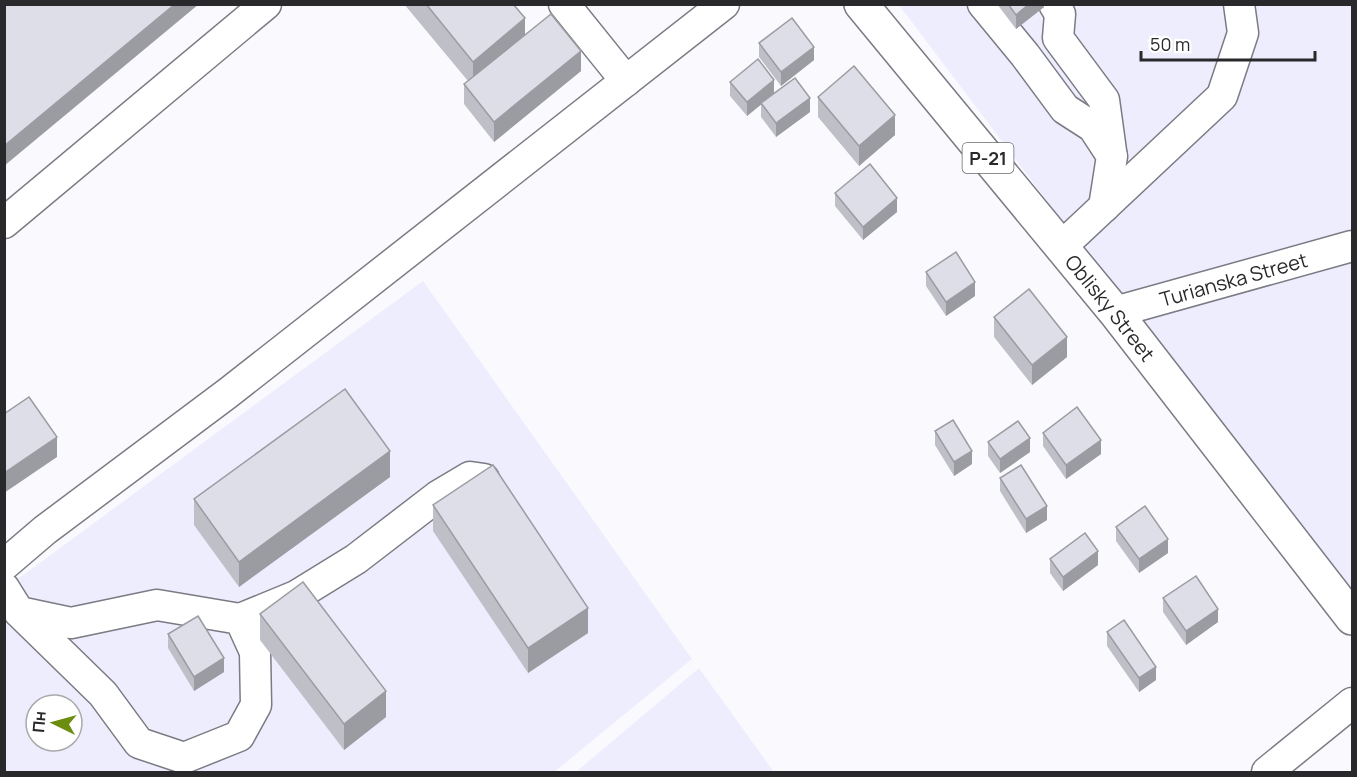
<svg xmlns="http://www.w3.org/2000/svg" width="1357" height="777" viewBox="0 0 1357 777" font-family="Manrope,sans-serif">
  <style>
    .built { fill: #ededfe; fill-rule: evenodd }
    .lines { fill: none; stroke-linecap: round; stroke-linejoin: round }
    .minor-casing { stroke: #7b7b84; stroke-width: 33 }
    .major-casing { stroke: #7b7b84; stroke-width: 36 }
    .minor { stroke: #fff; stroke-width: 30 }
    .major { stroke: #fff; stroke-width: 33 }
    .wall { fill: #bfbfc8 }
    .shaded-wall { fill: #9b9ba2 }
    .building { fill: #dedee8; stroke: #9b9ba2; stroke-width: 1.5 }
    .labels { text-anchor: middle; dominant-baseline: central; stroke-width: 5; stroke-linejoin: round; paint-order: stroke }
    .shield { fill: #fff; stroke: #69696b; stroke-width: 1.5 }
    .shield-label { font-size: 18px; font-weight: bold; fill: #29292c }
    .street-label { font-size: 20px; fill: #29292c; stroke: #fff }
  </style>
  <rect width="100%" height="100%" fill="#fafafe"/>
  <path class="built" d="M899 5H1352V605Z
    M423 281 692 659 554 772H5L4 584 22 576ZM36 705H72V741H36Z
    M699 668 774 772H576Z"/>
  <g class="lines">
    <defs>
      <g id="minor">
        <path d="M564 4 626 81"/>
        <path d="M983 4 1025 55 1065 109 1093 127 1112 156 1104 207"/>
        <path d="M1054 4 1060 14 1058 38 1104 100 1111 151"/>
        <path d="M4 223 266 4"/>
        <path d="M1061 247 1222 96 1243 33 1239 4"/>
        <path id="s1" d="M1115 312 1352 246"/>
        <path d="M4 565 45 530 228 393 724 4"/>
        <path d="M4 588 19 612 103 694 139 743 184 758 239 736 256 705 255 652 240 619 157 605 71 623 19 612"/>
        <path d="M240 619 296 596 356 559 438 496 470 477 484 479"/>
        <path d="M1267 772 1352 703"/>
      </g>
      <g id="major">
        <path id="s2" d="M861 4 1115 312 1352 618"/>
      </g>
    </defs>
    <use href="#minor" class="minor-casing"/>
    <use href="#major" class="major-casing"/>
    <use href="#minor" class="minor"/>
    <use href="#major" class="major"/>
  </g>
  <path class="wall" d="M404 4H513L525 35 581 71 494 142 464 104V84L468 81Z
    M997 4H1044V7L1016 29Z
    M759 43 814 60 781 86 759 57Z
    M730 82 774 94 810 112 776 137 761 117V104L747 116 730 96Z
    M818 97 895 135 859 166 818 117Z
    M835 193 897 212 863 240 835 206Z
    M926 272 975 296 946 316 926 286Z
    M994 317 1067 357 1032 385 994 337Z
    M935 431 972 464 954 476 935 445Z
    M1043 433 1101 454 1066 479 1043 446Z
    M988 442 1030 452 1000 473 988 456Z
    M390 477 239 587 194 525V499Z
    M1000 478 1047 520 1026 533 1000 491Z
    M433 505 588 633 528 673 433 531Z
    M1116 527 1168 553 1139 573 1116 541Z
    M1050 559 1098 565 1063 591 1050 573Z
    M1163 598 1218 622 1186 645 1163 612Z
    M260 614 386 717 344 750 260 640Z
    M1107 632 1156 680 1139 692 1107 646Z
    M168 634 224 672 194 691 168 648Z"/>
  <path class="shaded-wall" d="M175 4H199L4 166V146Z
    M1029 4H1044V7L1016 29V15Z
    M525 18V44L473 87V62Z
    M814 47V60L781 86V72Z
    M581 51V71L494 142V122Z
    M774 80V94L747 116V102Z
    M810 98V112L776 137V123Z
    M895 115V135L859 166V146Z
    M897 198V212L863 240V227Z
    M975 282V296L946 316V302Z
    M1067 337V357L1032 385V365Z
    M57 437V457L4 493V473Z
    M1030 438V452L1000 473V459Z
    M1101 440V454L1066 479V465Z
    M390 451V477L239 587V562Z
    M972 451V464L954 476V462Z
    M1047 506V520L1026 533V519Z
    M1168 539V553L1139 573V559Z
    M1098 551V565L1063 591V577Z
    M588 608V633L528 673V648Z
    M1218 609V622L1186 645V631Z
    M224 658V672L194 691V677Z
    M1156 667V680L1139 692V678Z
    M386 691V717L344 750V724Z"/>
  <path class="building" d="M4 4H175L4 146Z
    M426 4H513L525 18 473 62Z
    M1008 4H1029L1016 15Z
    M551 14 581 51 494 122 464 84Z
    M792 18 814 47 781 72 759 43Z
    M758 59 774 80 747 102 730 82Z
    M854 66 895 115 859 146 818 97Z
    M795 78 810 98 776 123 761 103Z
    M870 164 897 198 863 227 835 193Z
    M956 252 975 282 946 302 926 272Z
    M1029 289 1067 337 1032 365 994 317Z
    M345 389 390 451 239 562 194 499Z
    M29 397 57 437 4 473V414Z
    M1077 407 1101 440 1066 465 1043 433Z
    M953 420 972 451 954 462 935 431Z
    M1018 421 1030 438 1000 459 988 442Z
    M493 465 588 608 528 648 433 505Z
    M1021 465 1047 506 1026 519 1000 478Z
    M1145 506 1168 539 1139 559 1116 527Z
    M1085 533 1098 551 1063 577 1050 559Z
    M1196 576 1218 609 1186 631 1163 598Z
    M303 582 386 691 344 724 260 614Z
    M198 616 224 658 194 677 168 634Z
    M1124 620 1156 667 1139 678 1107 632Z"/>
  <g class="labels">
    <rect class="shield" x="962.5" y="143" width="51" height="30" rx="4.5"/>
    <g class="shield-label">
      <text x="988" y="158">Р-21</text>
    </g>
    <g class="street-label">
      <text stroke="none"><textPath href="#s1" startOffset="123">Turianska Street</textPath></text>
      <text stroke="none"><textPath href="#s2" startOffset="393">Oblisky Street</textPath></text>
    </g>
  </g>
  <rect width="1357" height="777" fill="none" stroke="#29292c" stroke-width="12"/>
  <g transform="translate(54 723) rotate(275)"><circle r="28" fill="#ffffff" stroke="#a9a9ab" stroke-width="1.5"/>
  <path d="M0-4.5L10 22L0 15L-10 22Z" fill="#6d8d0f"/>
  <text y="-9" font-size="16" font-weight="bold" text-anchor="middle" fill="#29292c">Пн</text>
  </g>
  <path d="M1141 51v9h174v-9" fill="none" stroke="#29292c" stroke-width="3"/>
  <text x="1150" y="51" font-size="18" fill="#29292c" stroke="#ffffff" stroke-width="4.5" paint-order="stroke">50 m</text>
</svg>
